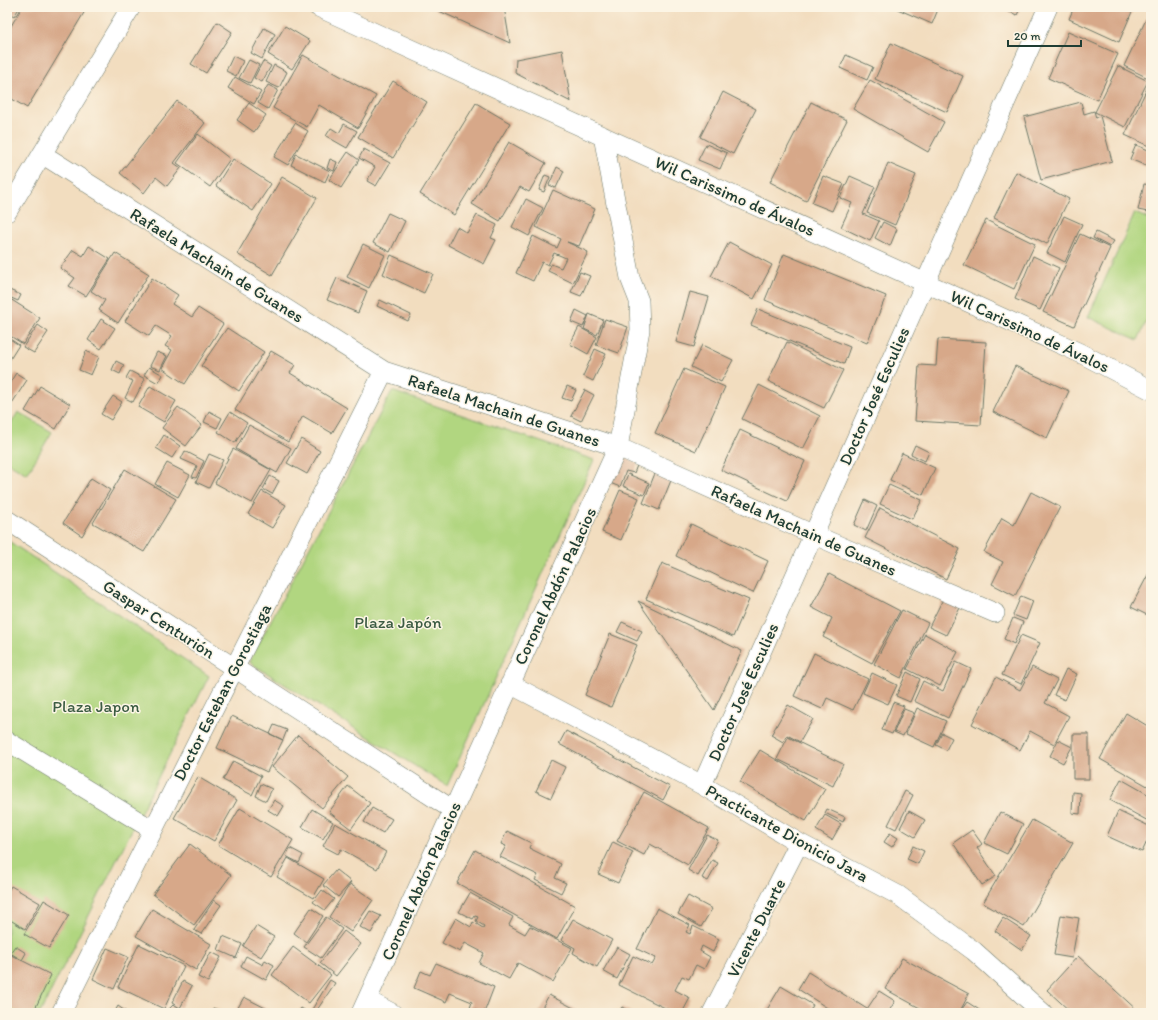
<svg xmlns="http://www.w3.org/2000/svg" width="1158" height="1020" viewBox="0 0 1158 1020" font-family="Itim,sans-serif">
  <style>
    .green { fill: #b1d680; stroke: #688a5a }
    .building { fill: #d7a889 }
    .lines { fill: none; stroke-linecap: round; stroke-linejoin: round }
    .minor-casing { stroke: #697565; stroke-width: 20 }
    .minor { stroke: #fff; stroke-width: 19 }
    .labels { text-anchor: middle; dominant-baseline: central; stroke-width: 3; stroke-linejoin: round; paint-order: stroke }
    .street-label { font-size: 17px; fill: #1f3d34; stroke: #fcf5e5 }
    .park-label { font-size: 17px; fill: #3c5c43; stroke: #fcf5e5 }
  </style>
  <rect width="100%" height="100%" fill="#fcf5e5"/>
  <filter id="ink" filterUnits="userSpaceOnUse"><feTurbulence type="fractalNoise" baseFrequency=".025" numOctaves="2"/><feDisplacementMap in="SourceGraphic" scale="8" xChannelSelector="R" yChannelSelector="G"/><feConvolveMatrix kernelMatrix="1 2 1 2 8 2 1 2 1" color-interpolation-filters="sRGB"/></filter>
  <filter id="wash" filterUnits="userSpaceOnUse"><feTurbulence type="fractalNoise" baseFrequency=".012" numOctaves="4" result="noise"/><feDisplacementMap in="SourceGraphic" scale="16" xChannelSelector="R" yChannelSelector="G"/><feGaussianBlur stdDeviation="0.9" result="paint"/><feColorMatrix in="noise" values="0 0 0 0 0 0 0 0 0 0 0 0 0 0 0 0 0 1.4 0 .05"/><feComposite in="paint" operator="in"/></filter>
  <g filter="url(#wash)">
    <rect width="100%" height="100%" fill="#f2ddbf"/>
    <path class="green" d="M1135 213 1151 220V311L1138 340 1088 317Z
      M392 391 594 460 447 786 249 662Z
      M18 412 52 432 27 474 7 462V430Z
      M7 540 209 676 40 1013H7Z"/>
    <g id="blocks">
      <path class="building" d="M7 7H20L14 16 7 12Z
        M22 7H79L85 11 27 108 7 96V33Z
        M430 7H504L510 43Z
        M893 7H939L932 24Z
        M1009 7H1021L1017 15 1007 11Z
        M1074 7H1134L1119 42 1069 19Z
        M1151 9V77L1150 79 1124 66Z
        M217 22 232 32 206 73 191 64Z
        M285 26 310 41 292 69 268 54Z
        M264 28 275 34 262 59 251 53Z
        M1068 32 1118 54 1097 100 1048 78Z
        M891 43 963 76 947 112 875 79Z
        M562 50 571 102 515 73 516 59Z
        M303 55 376 96 358 128 319 105 307 127 273 108Z
        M846 55 873 67 867 80 840 68Z
        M233 56 243 61 236 76 226 71Z
        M249 60 259 65 250 83 239 78Z
        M263 61 271 66 262 82 254 78Z
        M274 65 287 72 279 88 266 82Z
        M1118 66 1148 81 1125 127 1095 112Z
        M235 77 261 92 254 104 228 88Z
        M870 80 944 122 928 152 853 109Z
        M1151 80V147L1125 135Z
        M393 81 427 102 393 158 358 137Z
        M268 85 278 90 268 109 258 103Z
        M723 92 756 109 733 154 700 137Z
        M177 101 205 123 174 163 181 168 167 186 156 177 144 193 120 173Z
        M811 102 847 120 806 201 770 182Z
        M1081 102 1084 114 1094 111 1096 118 1100 116 1112 161 1041 180 1024 117Z
        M249 103 266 115 254 132 237 120Z
        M476 103 510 123 454 215 420 194Z
        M295 123 308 131 288 165 274 157Z
        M344 124 357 131 347 148 326 136 331 128 339 133Z
        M198 134 230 159 210 187 177 163Z
        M509 142 546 163 529 192 520 187 500 221 472 204Z
        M706 144 727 153 720 169 698 160Z
        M1136 145 1151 151V168L1130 159Z
        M364 149 390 163 376 186 367 181 375 167 359 158Z
        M348 152 359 160 341 188 329 180Z
        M296 154 330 171 325 182 291 165Z
        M233 159 271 184 253 211 216 186Z
        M330 159 337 162 334 171 327 168Z
        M888 163 916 175 895 225 867 213Z
        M557 167 564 171 556 188 549 185Z
        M1016 172 1069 199 1047 244 994 218Z
        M545 175 550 177 544 192 539 190Z
        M823 176 844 184 832 211 812 203Z
        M850 176 875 187 863 214 879 221 870 241 841 227 852 203 840 198Z
        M282 177 317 198 272 275 237 254Z
        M1144 184 1151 185V202L1148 212 1138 210Z
        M553 190 595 209 579 246 567 242 588 252 573 283 548 271 551 264 561 268 566 258 554 253 548 265 542 262 533 281 516 273 533 236 557 248 561 239 536 227Z
        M526 199 543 208 529 236 512 227Z
        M388 213 405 221 390 252 373 243Z
        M477 215 497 225 491 238 496 240 484 264 448 245 457 227 467 233Z
        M1064 216 1082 224 1065 262 1047 253Z
        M986 220 1035 244 1014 289 964 265Z
        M883 222 897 229 890 246 875 238Z
        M1096 232 1114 241 1110 247 1093 238Z
        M1080 234 1110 248 1074 326 1043 312Z
        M729 242 772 265 754 299 711 276Z
        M363 244 385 255 369 288 347 277Z
        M89 246 110 259 86 296 69 286 75 278 60 268 73 250 83 256Z
        M115 253 149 274 118 323 99 310 105 300 91 291Z
        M784 254 886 296 867 343 765 300Z
        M391 255 433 274 424 293 383 274Z
        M1033 256 1059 268 1040 310 1015 299Z
        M580 272 590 276 581 296 571 292Z
        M152 278 178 295 172 304 192 317 198 308 223 324 185 384 162 368 172 350 165 346 172 336 156 326 149 336 125 321Z
        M337 278 367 291 358 313 327 300Z
        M7 289 21 295 18 301 7 296Z
        M690 292 709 297 694 347 676 342Z
        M7 297 40 318 23 344 7 334Z
        M380 300 411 315 408 321 377 306Z
        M758 309 850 347 844 364 751 325Z
        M576 310 588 316 583 327 571 322Z
        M589 314 603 320 597 335 584 329Z
        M101 319 115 328 101 349 88 340Z
        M605 319 628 327 619 353 596 345Z
        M38 325 48 332 34 353 23 347Z
        M579 327 597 337 588 354 570 344Z
        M227 328 264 352 239 391 201 366Z
        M7 337 19 345 7 364Z
        M938 339 986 342 981 425 915 421 919 365 936 366Z
        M787 342 843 370 824 408 768 381Z
        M702 345 733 360 721 382 691 367Z
        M595 349 606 354 593 381 583 376Z
        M86 351 99 357 91 375 79 370Z
        M271 351 295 365 290 373 347 408 332 433 303 416 288 442 235 410Z
        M157 352 167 356 160 370 150 366Z
        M116 361 124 365 120 374 112 370Z
        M1015 366 1069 391 1047 438 993 412Z
        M149 367 163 375 158 383 144 375Z
        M684 369 725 387 696 451 655 433Z
        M130 371 145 379 133 402 125 398 133 381 126 378Z
        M16 373 27 380 7 411V387Z
        M759 385 820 416 803 449 742 419Z
        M40 386 70 404 56 429 25 411Z
        M150 386 176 401 164 422 138 407Z
        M567 386 576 390 571 401 562 398Z
        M585 390 594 395 581 421 571 416Z
        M113 396 122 402 111 420 101 414Z
        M178 407 202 425 186 446 162 428Z
        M209 411 222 418 217 428 204 422Z
        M230 412 247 423 235 443 218 432Z
        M249 425 291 448 277 473 236 449Z
        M740 430 805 461 787 501 721 470Z
        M164 435 180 446 172 458 156 448Z
        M301 439 320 451 307 474 287 463Z
        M915 445 929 452 925 461 911 454Z
        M233 449 271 470 252 503 215 483Z
        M185 451 204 461 196 478 192 477 197 466 181 459Z
        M902 453 935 468 923 495 890 480Z
        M209 454 223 460 209 488 196 482Z
        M616 454 638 463 634 473 626 471 620 487 605 481Z
        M167 463 190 475 178 497 155 484Z
        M658 466 674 473 659 510 643 503Z
        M125 469 176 499 144 552 93 523Z
        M628 474 649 483 644 495 623 486Z
        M270 476 279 481 272 494 263 489Z
        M91 478 110 490 82 536 63 523Z
        M889 485 922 500 912 519 880 504Z
        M620 490 639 498 621 540 602 532Z
        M262 491 286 505 272 528 248 514Z
        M1031 492 1060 507 1015 596 992 584 1003 562 984 552 1002 518 1014 525Z
        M865 500 877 506 866 531 854 525Z
        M880 508 960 549 946 579 865 538Z
        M691 524 768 561 753 593 676 556Z
        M662 563 749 600 733 637 646 599Z
        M1151 569V617L1131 607Z
        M829 574 900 611 872 663 823 637 832 618 811 607Z
        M1021 596 1033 601 1026 620 1013 615Z
        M944 597 961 606 946 635 929 627Z
        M638 601 742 651 714 710Z
        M902 610 928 623 901 678 874 664Z
        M1013 618 1023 622 1014 644 1004 639Z
        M622 622 642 631 637 641 617 632Z
        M610 634 637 645 611 707 585 695Z
        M925 634 958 652 940 686 907 669Z
        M1021 635 1040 643 1021 684 1002 675Z
        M814 653 868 679 853 710 827 698 822 709 794 696Z
        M956 662 971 669 948 718 914 701 923 681 943 691Z
        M1032 667 1057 680 1045 703 1069 716 1054 744 1030 731 1020 750 972 724 996 677 1020 690Z
        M1066 669 1077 674 1065 700 1054 695Z
        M907 672 920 679 910 702 896 696Z
        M872 673 897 685 888 704 863 693Z
        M893 702 904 706 892 734 882 730Z
        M788 705 813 719 800 742 787 735 783 742 771 735Z
        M917 708 946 721 934 747 906 734Z
        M904 709 914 713 903 736 894 732Z
        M1126 713 1151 728V788L1100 759Z
        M232 716 283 740 267 772 217 748Z
        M274 725 287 730 283 740 270 734Z
        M566 731 670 787 663 800 559 744Z
        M942 733 952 738 946 750 936 745Z
        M1073 734H1089V779H1073Z
        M298 735 348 777 322 808 272 767Z
        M788 737 843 764 833 786 777 759Z
        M1058 740 1072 747 1063 763 1050 756Z
        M760 750 825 789 806 821 740 782Z
        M551 760 565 767 551 798 536 791Z
        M233 761 261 776 252 795 223 780Z
        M198 777 237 800 214 841 174 818Z
        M1121 779 1151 796 1150 822 1110 800Z
        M261 784 272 789 266 801 256 796Z
        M348 786 370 803 351 829 329 812Z
        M905 791 913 795 896 829 888 825Z
        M644 792 709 828 688 865 650 844 644 855 617 841Z
        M1073 792 1081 793 1080 814 1072 813Z
        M274 800 284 806 278 816 268 810Z
        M240 808 293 840 271 877 218 845Z
        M372 808 392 819 383 833 364 822Z
        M312 809 333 822 323 839 302 827Z
        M827 809 845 817 843 822 825 813Z
        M909 811 925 820 915 837 900 828Z
        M1118 811 1151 827V833L1142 852 1107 836Z
        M1000 812 1023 824 1007 854 984 843Z
        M825 815 841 824 832 840 816 830Z
        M1032 820 1073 843 1024 927 983 903Z
        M335 823 386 852 377 869 341 849 338 854 323 846Z
        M972 830 982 844 977 848 996 876 982 885 953 843Z
        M507 831 531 843 529 848 561 864 555 878 566 883 561 893 535 880 538 875 500 857 506 846 501 844Z
        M890 833 898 838 892 847 884 842Z
        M707 835 718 840 698 876 688 870Z
        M613 842 633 852 618 883 598 874Z
        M190 844 231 875 194 925 153 894Z
        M913 846 924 851 918 864 907 859Z
        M290 848 303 855 299 863 286 856Z
        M475 850 575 906 557 939 457 883Z
        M288 858 324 879 313 898 277 877Z
        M712 860 718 863 708 881 702 878Z
        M336 870 351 882 338 897 323 885Z
        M350 884 373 900 351 932 329 917Z
        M11 886 40 903 25 929 7 918V893Z
        M322 890 334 899 325 910 313 902Z
        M470 893 513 917 509 925 525 934 530 926 572 948 553 982 518 963 509 979 479 963 484 953 465 943 460 952 442 943 456 918 471 927 473 922 483 928 484 926 476 921 478 917 475 916 473 919 459 912Z
        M688 896 712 909 701 927 678 914Z
        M44 900 69 915 49 948 24 934Z
        M214 900 221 905 201 934 194 930Z
        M311 908 323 916 306 942 294 933Z
        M657 908 690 925 686 932 690 934 693 926 719 939 713 952 702 946 700 951 710 957 704 969 696 965 689 979 682 976 675 990 690 998 682 1013H675L619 985 633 956 652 965 656 958 637 949Z
        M152 909 211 944 196 970 136 936Z
        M370 911 381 916 371 933 360 927Z
        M1061 915 1079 918 1072 958 1054 955Z
        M326 917 342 929 321 958 304 947Z
        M1003 918 1031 936 1022 950 995 931Z
        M573 919 612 940 597 967 573 953 575 948 561 940Z
        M256 926 274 937 261 957 243 946Z
        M344 931 361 944 336 976 320 963Z
        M223 936 242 944 236 958 218 950Z
        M139 944 184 966 164 1009 118 987Z
        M15 946 26 953 22 960 10 953Z
        M293 947 331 975 309 1003 272 975Z
        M617 947 630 954 617 979 603 971Z
        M107 948 128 957 114 989 93 979Z
        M211 952 221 957 208 982 198 977Z
        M7 953 51 975 33 1013H20L7 1007Z
        M246 956 263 965 265 960 274 965 266 980 241 966Z
        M1078 956 1140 1013H1072L1047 990Z
        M902 958 969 994 959 1013H929L885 989Z
        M436 963 494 987 484 1013 470 1008 472 1002 450 993 446 1002 414 988 421 971 430 975Z
        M808 972 867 1009 879 991 895 1001 888 1013H835L798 989Z
        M330 980 335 983 315 1013 311 1011Z
        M183 981 192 986 180 1008 172 1003Z
        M781 986 813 1005 809 1013H765Z
        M549 995 583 1013H539Z
        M244 997 275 1013H235Z
        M967 1002 984 1013H967V1012L962 1009Z
        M173 1005 182 1013H165Z
        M118 1006 128 1013H114Z
        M622 1007 632 1013H618Z
        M213 1008 219 1010 218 1013H212Z
        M301 1008 309 1013H298Z
        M916 1008 923 1013H913Z"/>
    </g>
  </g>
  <g filter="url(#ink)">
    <use href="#blocks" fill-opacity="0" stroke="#697565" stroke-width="1"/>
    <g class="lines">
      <defs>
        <path id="minor" d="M318 7 1080 353 1151 390
          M42 154 384 371 618 447 812 534 995 613
          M7 212 131 7
          M7 520 453 810
          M510 684 702 785 799 843 898 895 974 951 1043 1013
          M7 741 153 830
          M702 785 1048 7
          M367 1000 392 1013
          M61 1013 384 371
          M361 1013 618 447 640 330 639 301 630 278 603 136
          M712 1013 799 843"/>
      </defs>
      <use href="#minor" class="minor-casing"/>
      <use href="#minor" class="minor"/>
    </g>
  </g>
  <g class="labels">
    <g class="street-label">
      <text transform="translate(735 196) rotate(24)">Wil Carissimo de Ávalos</text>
      <text transform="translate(217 265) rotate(32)">Rafaela Machain de Guanes</text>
      <text transform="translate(1030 331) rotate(25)">Wil Carissimo de Ávalos</text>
      <text transform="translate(874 396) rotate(-66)">Doctor José Esculies</text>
      <text transform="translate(504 410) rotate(18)">Rafaela Machain de Guanes</text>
      <text transform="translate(804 530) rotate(24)">Rafaela Machain de Guanes</text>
      <text transform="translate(555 586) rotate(-65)">Coronel Abdón Palacios</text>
      <text transform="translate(159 619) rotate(33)">Gaspar Centurión</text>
      <text transform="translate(222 692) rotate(-63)">Doctor Esteban Gorostiaga</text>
      <text transform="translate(743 692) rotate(-66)">Doctor José Esculies</text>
      <text transform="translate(787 833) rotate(29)">Practicante Dionicio Jara</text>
      <text transform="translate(421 881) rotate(-66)">Coronel Abdón Palacios</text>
      <text transform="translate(756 928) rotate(-63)">Vicente Duarte</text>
    </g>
    <g class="park-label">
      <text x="398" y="622">Plaza Japón</text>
      <text x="96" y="706">Plaza Japon</text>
    </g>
  </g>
  <rect width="1158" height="1020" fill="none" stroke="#fcf5e5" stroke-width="24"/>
  <path d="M1008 40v6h73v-6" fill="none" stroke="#1f3d34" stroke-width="2"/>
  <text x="1014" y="40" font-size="12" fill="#1f3d34" stroke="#fcf5e5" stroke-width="3" paint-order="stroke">20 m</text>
</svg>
